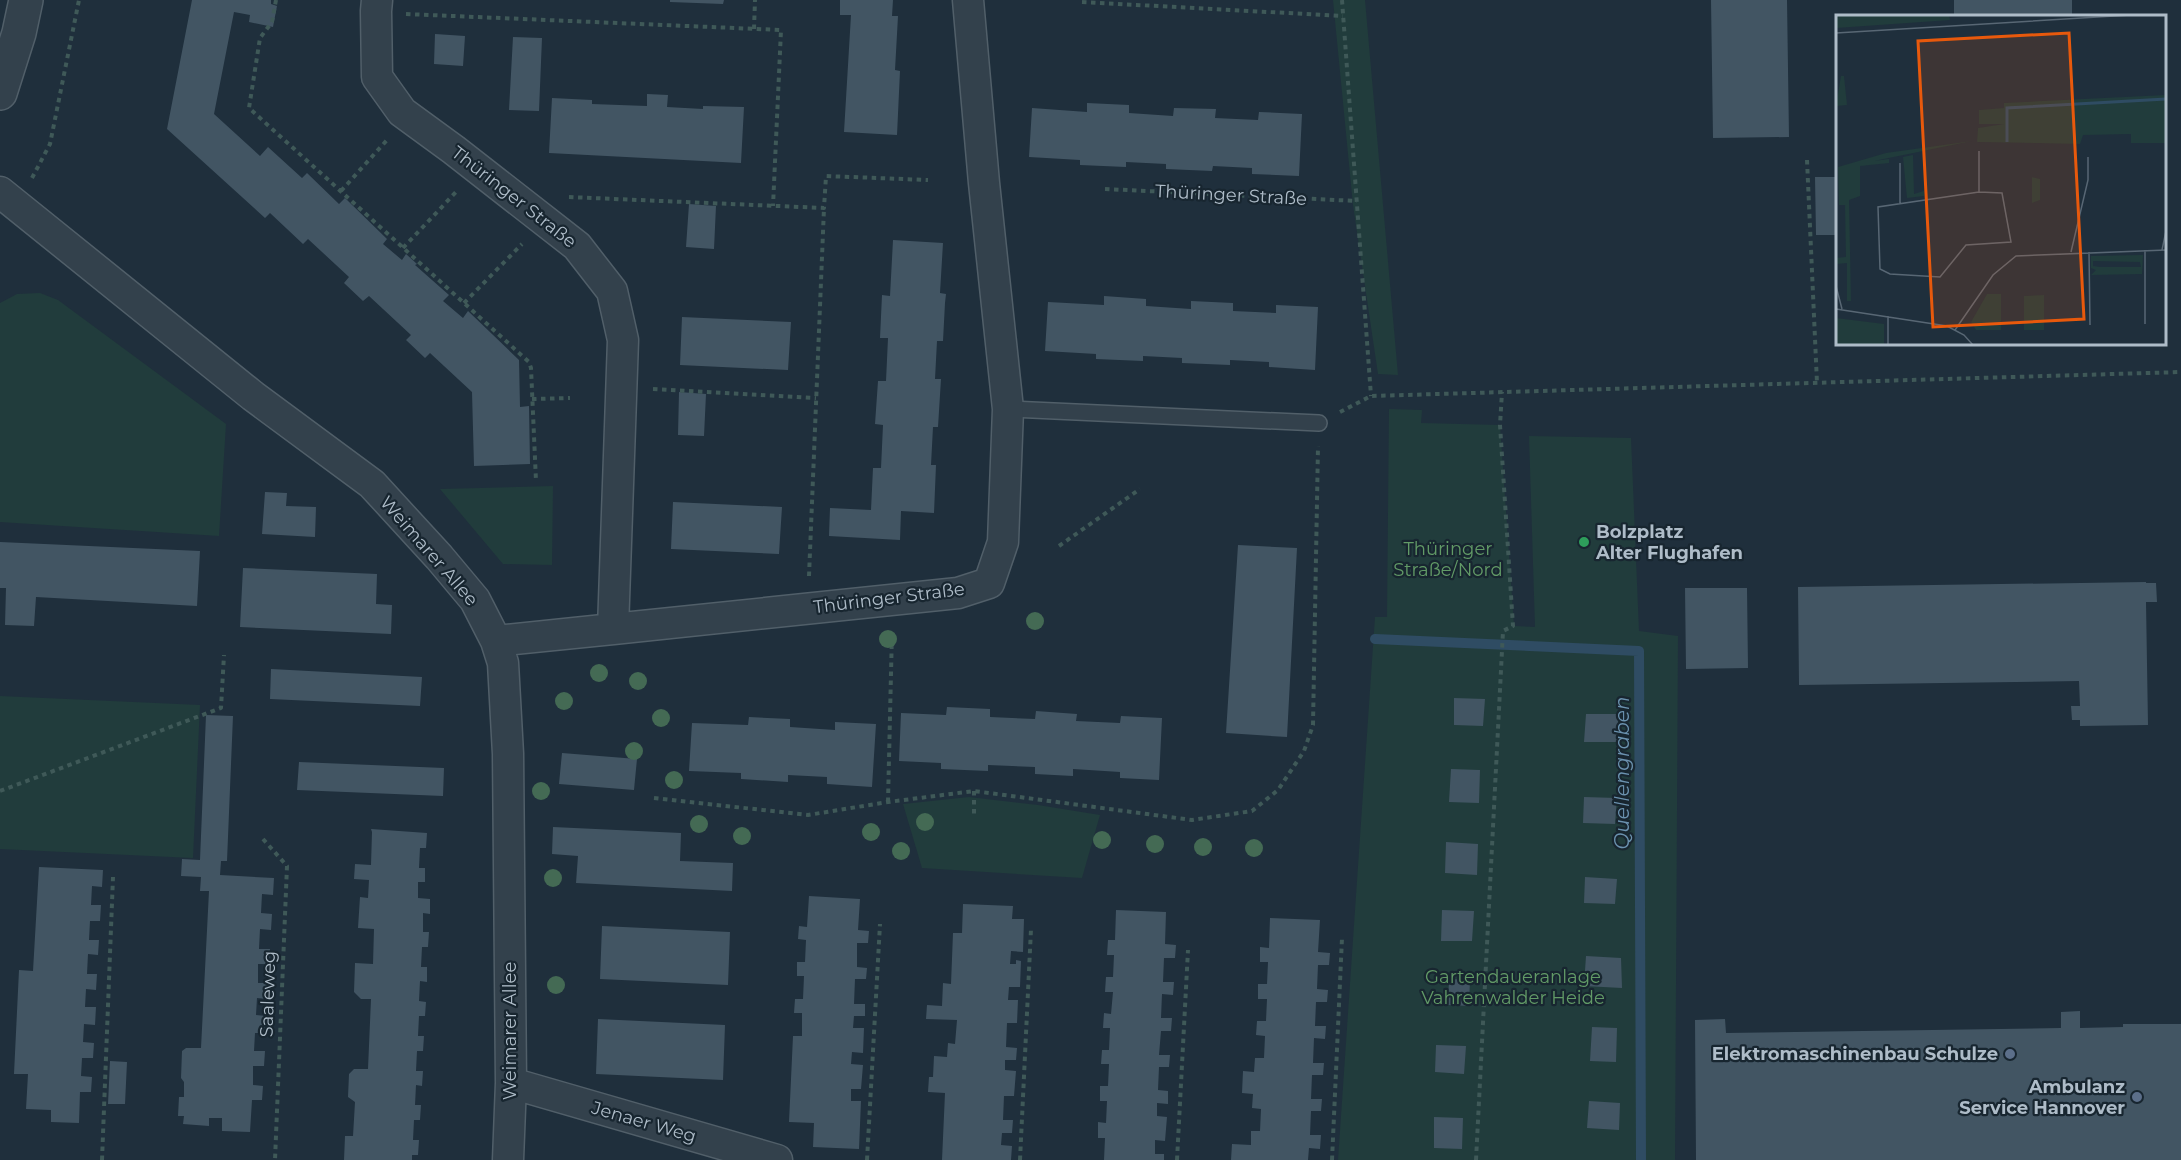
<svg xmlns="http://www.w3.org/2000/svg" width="2181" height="1160" viewBox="0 0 2181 1160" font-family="Montserrat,sans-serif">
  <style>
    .green { fill: #213c3c }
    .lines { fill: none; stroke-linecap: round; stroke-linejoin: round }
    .stream { stroke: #2f4c63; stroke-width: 10 }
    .building { fill: #425563 }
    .service-casing { stroke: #515f69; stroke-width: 18 }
    .minor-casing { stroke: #515f69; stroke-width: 33 }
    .tertiary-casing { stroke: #515f69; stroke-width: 36 }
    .path { stroke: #3f5958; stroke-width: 4; stroke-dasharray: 4.5 4.5; stroke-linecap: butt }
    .service { stroke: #33414c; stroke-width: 15 }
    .minor { stroke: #33414c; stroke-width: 30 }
    .tertiary { stroke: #33414c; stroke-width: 33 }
    .tree { fill: #446a54 }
    .leisure-dot { fill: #2e9e5b; stroke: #182630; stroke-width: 2 }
    .service-dot { fill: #5c6f8a; stroke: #182630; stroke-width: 2 }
    .labels { text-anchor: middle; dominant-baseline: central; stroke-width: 4.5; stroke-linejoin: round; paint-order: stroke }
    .street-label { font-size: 18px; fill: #aebcc8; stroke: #182630 }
    .poi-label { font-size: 18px; font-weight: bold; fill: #aebcc8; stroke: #182630; text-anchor: end }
    .park-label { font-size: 18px; fill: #629b67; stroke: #182630 }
    .water-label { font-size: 20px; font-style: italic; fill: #6b92af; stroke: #182630 }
    .inset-river { fill: none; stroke: #2f4c63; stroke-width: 3 }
    .inset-road { fill: none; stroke: #586774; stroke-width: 1.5 }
    .view { fill: #e8590c; fill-opacity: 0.15; stroke: #e8590c; stroke-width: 3 }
    .inset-edge { fill: none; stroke: #aebcc8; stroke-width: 3 }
  </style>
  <rect width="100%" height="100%" fill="#1f2f3c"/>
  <path class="green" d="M1333 0H1365L1398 375 1378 374 1353 205Z
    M40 293 58 300 226 424 219 536 0 522V303L17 294Z
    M1389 409 1422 410 1421 423 1500 425 1514 626 1535 627 1529 436 1631 438 1639 631 1678 636 1675 1160H1338L1375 617H1387Z
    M553 486 552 565 503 564 440 489Z
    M0 696 200 705 193 858 0 849Z
    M969 797 1038 805 1100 815 1082 878 922 868 903 804Z"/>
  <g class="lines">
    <path class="stream" d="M1375 639 1639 651 1641 1160"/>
  </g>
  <path class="building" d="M192 0H271V4L277 6 273 27 249 22 250 15 234 12 214 114 260 156 268 147 302 178 307 173 339 204 345 198 387 239 383 244 402 260 406 254 417 264 415 265 449 295 443 301 463 318 468 311 519 360 520 407 529 406 530 464 474 466 472 392 430 353 425 358 406 340 411 335 369 296 363 301 344 283 349 277 308 239 303 244 270 213 265 218 167 129Z
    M670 0H724L723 4 670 2Z
    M840 0H893L892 16H898L895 70 900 71 897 135 844 132 851 15H840Z
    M1711 0H1787L1789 137 1713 138Z
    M1954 0H2072V16H1954Z
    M435 34 465 36 463 66 434 64Z
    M513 37 542 38 539 111 509 110Z
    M647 94 668 95 667 107 703 109V106L744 107 741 163 549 153 552 98 592 100V104L647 106Z
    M1087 103 1129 105V113L1173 116 1174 108 1216 109 1215 118 1258 120 1259 112 1302 114 1299 176 1252 174V168L1213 166 1212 171 1166 169V164L1126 162V167L1080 165V160L1029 157 1032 108 1087 112Z
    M1815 177H1838V235H1816Z
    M689 204 716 206 714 249 686 247Z
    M893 240 943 243 940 293 946 294 945 303 943 341H937L935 379H941L938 427H933L931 465H936L934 513 901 511 900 540 829 536 830 508 871 510 873 468H881L883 425 875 424 878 381H886L888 338H880L882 295 890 296Z
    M1104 296 1146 299V306L1191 309V301L1233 303V311L1276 313V305L1318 307 1315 370 1269 367V362L1230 360V365L1182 363V358L1143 356V361L1096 359V354L1045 351 1048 302 1104 305Z
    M682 317 791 322 788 370 680 365Z
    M679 392 706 394 704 436 678 435Z
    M265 492 287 493 286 506 316 507 315 537 262 534Z
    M673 502 782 507 779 554 671 549Z
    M0 542 200 551 197 606 36 597 34 626 5 625 6 588H0Z
    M1238 545 1297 548 1287 737 1226 733Z
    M243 568 377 574 376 604 392 605 391 634 240 627Z
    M2146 582V583H2156L2157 602H2146L2148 725 2080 726V720H2072L2071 706H2080L2079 681 1799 685 1798 587Z
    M1685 588H1747L1748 668 1686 669Z
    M271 669 422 677 420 706 270 699Z
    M1454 698 1485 699 1483 726 1454 725Z
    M947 707 990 709V717L1035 719 1036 711 1077 714 1076 721 1120 723 1121 716 1162 718 1159 780 1120 778V772L1073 769V776L1035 774V767L988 765V771L941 769V763L899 761 901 713 946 715Z
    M1586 714H1618V742H1584Z
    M206 715 233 716 227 861H221L220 875 274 878 273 895 262 894 261 913 272 914 271 930 260 929 259 949H270L269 964H258V983H268L267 999 257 998 256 1015 266 1016V1033H255L254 1051H265L264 1066H253V1085L263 1086 262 1100H252L250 1132 222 1131V1118H209V1126L183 1124 184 1116H178L179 1097H184V1082L181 1078 182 1051 186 1048H201L209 891H200L201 877 181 876 182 859 200 860Z
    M749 717 790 719V727L835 730V722L876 724 872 787 827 784V777L788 775V782L741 779V773L689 771 692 723 748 725Z
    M562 753 637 759 634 790 559 784Z
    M299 762 444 768 443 796 297 790Z
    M1451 769 1480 770 1479 803 1449 802Z
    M1584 797 1617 798 1615 824 1583 823Z
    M553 827 681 833 680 861 733 863 732 891 576 883 578 856 552 854Z
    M371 829 427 833 426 848H420L419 868H425V882H418V898L430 899V914L423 913V932H429L428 947H422L421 967H427V982L420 981 419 1001 426 1002 425 1016H419L418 1036H424L423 1051H417L416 1071H423L422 1086 416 1085 415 1105H421L420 1120H414L413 1140H419L418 1155H412V1160H344L345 1136H353L355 1102 348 1097 349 1074 354 1069H368L371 999H361L354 992 355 963 373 964 374 929 358 928 360 897 368 898 369 880 354 879 355 864 371 865 372 832Z
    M1446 842 1478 844 1477 875 1445 873Z
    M39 867 103 870 102 887 92 886 91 905H101L100 921H90L89 940H99L98 955 88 954 87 974H97L96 990 86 989 85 1007H96L95 1025 84 1024 83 1042 94 1043 93 1058H82L81 1076 92 1077 91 1092H80L79 1123 51 1122V1110L26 1109 28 1074H14L19 970 33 971Z
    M1585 877 1617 879 1615 904 1584 903Z
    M809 896 860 899 858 930 869 931 868 943H857V967L867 968 866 979H855L854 1004H865V1016H854L853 1028H864L863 1053 852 1052 851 1064 863 1065 861 1089H851V1101H861L859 1149 813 1147 814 1123 789 1122 793 1036H802V1013H794L795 999H803L804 976H797V962H805L806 940 798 939 799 926 807 927Z
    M963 904 1013 906 1012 919H1024L1023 952 1011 951 1010 964H1016V960L1021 961 1020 987H1009L1008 1000H1018L1017 1023H1007L1006 1047 1017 1048 1016 1060H1005V1070L1016 1071 1014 1096H1004L1003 1120H1013L1012 1133H1002L1001 1145 1012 1146 1011 1160H942L945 1093 928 1092 929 1077H933L934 1056 947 1057 948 1043 955 1044 957 1020 926 1019 927 1005 942 1006 943 983 951 984 953 933H962Z
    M1116 910 1166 912 1165 944 1176 945 1175 958H1164L1163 982H1174L1173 995 1162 994 1161 1018H1172L1171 1031H1161L1159 1055H1170L1169 1067H1159L1158 1090 1168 1091V1104L1157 1103V1116L1167 1117 1165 1141 1155 1140V1154H1164V1160H1104L1105 1138H1098V1122L1106 1123 1107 1101H1100V1086H1108L1109 1064H1101L1102 1050H1109L1110 1028H1103L1104 1013 1111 1014 1113 992H1105L1106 977H1113L1114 955H1107L1108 940H1115Z
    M1442 910 1474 911 1472 941H1441Z
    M1270 918 1320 920 1318 952 1330 953 1329 965H1318L1317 989 1328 990 1327 1002H1316L1315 1026H1326L1325 1039 1314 1038 1313 1063H1324L1323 1075H1312L1311 1099H1322L1321 1111H1311L1310 1135H1321L1320 1149 1309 1148 1308 1160H1231L1232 1144 1251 1145V1131H1260L1261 1109 1252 1108 1253 1094 1242 1093 1243 1071 1254 1072 1255 1058H1264L1265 1036 1256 1035 1257 1021H1266L1267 999H1258V984H1267L1268 962H1260V947L1269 948Z
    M602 926 730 932 728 985 600 979Z
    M1586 956 1621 958 1622 988 1584 986Z
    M1449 979 1470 980 1469 1006 1448 1005Z
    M2080 1011V1028L2123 1027V1024H2181V1160H1696L1695 1020 1725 1019 1726 1033 2061 1028V1012Z
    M598 1019 725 1025 723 1080 596 1074Z
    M1592 1027 1617 1028 1616 1062 1590 1061Z
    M1436 1045 1466 1046 1464 1074 1435 1072Z
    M110 1061 127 1062 125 1104H108Z
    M1589 1101 1620 1103 1619 1130 1587 1128Z
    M1434 1117 1463 1118 1462 1149 1434 1148Z"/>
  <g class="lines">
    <defs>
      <path id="service" d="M1008 409 1319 423"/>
      <path id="minor" d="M377 0 376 11 377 77 402 112 454 150 577 246 612 291 623 340 613 629 958 593 989 583 1003 542 1008 409 984 183 968 0
        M0 192 253 396 372 484 439 557 475 600 496 641 503 663 508 754 511 1083 508 1160
        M496 641 613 629
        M511 1083 777 1160"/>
      <path id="tertiary" d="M0 93 19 33 26 0"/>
    </defs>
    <use href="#service" class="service-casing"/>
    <use href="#minor" class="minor-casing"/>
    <use href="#tertiary" class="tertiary-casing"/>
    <path class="path" d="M276 0 272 22 260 38 249 108 529 362 531 368 536 481
      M1342 0 1371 396
      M1082 2 1343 16
      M406 14 781 30 773 206
      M754 29 755 0
      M1807 160 1817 383
      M32 178 50 144 79 0
      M1105 189 1357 201
      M341 191 387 140
      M569 197 824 208 826 176 928 180
      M403 248 456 192
      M464 303 522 244
      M653 389 816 398
      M532 399 570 398
      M1340 412 1371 396 2181 372
      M1059 546 1140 489
      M809 576 824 208
      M0 791 221 708 224 655
      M974 791V818
      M654 798 808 815 888 802 974 791 1192 820 1252 811 1278 790 1304 751 1313 725 1318 446
      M888 802 892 631
      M263 839 287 866 275 1160
      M102 1160 113 877
      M867 1160 880 924
      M1020 1160 1031 929
      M1177 1160 1188 950
      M1332 1160 1342 938
      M1476 1160 1503 631 1513 626 1500 425 1502 392"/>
    <use href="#service" class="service"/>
    <use href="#minor" class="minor"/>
    <use href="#tertiary" class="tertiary"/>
  </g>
  <g class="tree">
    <circle cx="1035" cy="621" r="9"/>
    <circle cx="888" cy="639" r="9"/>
    <circle cx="599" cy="673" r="9"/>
    <circle cx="638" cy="681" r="9"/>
    <circle cx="564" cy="701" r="9"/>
    <circle cx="661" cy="718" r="9"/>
    <circle cx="634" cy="751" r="9"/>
    <circle cx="674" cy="780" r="9"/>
    <circle cx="541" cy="791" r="9"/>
    <circle cx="925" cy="822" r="9"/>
    <circle cx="699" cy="824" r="9"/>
    <circle cx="871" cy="832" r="9"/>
    <circle cx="742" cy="836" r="9"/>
    <circle cx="1102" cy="840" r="9"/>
    <circle cx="1155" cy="844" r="9"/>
    <circle cx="1203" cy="847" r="9"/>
    <circle cx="1254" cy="848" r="9"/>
    <circle cx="901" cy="851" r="9"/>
    <circle cx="553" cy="878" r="9"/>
    <circle cx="556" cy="985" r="9"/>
  </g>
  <circle class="leisure-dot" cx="1584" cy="542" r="6"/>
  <g class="service-dot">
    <circle cx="2010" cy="1054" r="6"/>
    <circle cx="2137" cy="1097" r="6"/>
  </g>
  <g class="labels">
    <g class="street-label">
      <text transform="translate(1231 195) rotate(3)">Thüringer Straße</text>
      <text transform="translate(514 197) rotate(38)">Thüringer Straße</text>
      <text transform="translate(429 551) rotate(49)">Weimarer Allee</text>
      <text transform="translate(889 598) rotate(-7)">Thüringer Straße</text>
      <text transform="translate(268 994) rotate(-88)">Saaleweg</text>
      <text transform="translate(510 1031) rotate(-90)">Weimarer Allee</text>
      <text transform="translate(644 1122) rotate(16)">Jenaer Weg</text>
    </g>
    <g class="poi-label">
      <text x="1596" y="532" text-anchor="start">Bolzplatz<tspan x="1596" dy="21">Alter Flughafen</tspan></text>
      <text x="1998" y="1054">Elektromaschinenbau Schulze</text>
      <text x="2125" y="1087">Ambulanz<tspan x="2125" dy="21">Service Hannover</tspan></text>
    </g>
    <g class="park-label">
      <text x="1448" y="549">Thüringer<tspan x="1448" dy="21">Straße/Nord</tspan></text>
      <text x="1513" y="977">Gartendaueranlage<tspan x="1513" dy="21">Vahrenwalder Heide</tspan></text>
    </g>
    <g class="water-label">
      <text transform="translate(1622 773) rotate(-90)">Quellengraben</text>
    </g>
  </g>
  <g transform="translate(1836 15)">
    <rect width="330" height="330" fill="#1f2f3c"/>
    <path d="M0 0H113L114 5 0 13ZM5 61H8L11 90 0 91ZM330 80V128H295V119L247 120 244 129 141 127 142 113 168 109H143V95L168 93V88ZM136 126 38 146 53 144V148L24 151V181L13 185 15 286H11V248L0 249V243L10 242 9 190H3L2 152 50 138ZM77 140 78 179 88 176V181L71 183 67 142ZM196 162 204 164V185L196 188ZM307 240 306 259 255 260 260 255 255 253V241ZM257 246 304 247 305 252H264L257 251ZM151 279H165V315H140L135 307ZM208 280V315H188V281ZM0 303 48 309V330H0Z" fill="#213c3c" fill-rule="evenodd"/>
    <path class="inset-river" d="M171 127V93L330 84"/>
    <path class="inset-road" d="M0 18 295 0M143 136V177M64 148V189M143 177 166 178 175 227 130 230 104 262 54 259 44 254 42 192ZM326 235 330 216M235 237 252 165V142M253 237 254 310M0 271 6 294M0 294 111 311 128 320 137 330M309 309V235M119 315 157 260 180 241 330 235M52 330V301"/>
    <path class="view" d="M233 18 248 304 97 312 82 26Z"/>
    <rect width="330" height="330" class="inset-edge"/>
  </g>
</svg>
